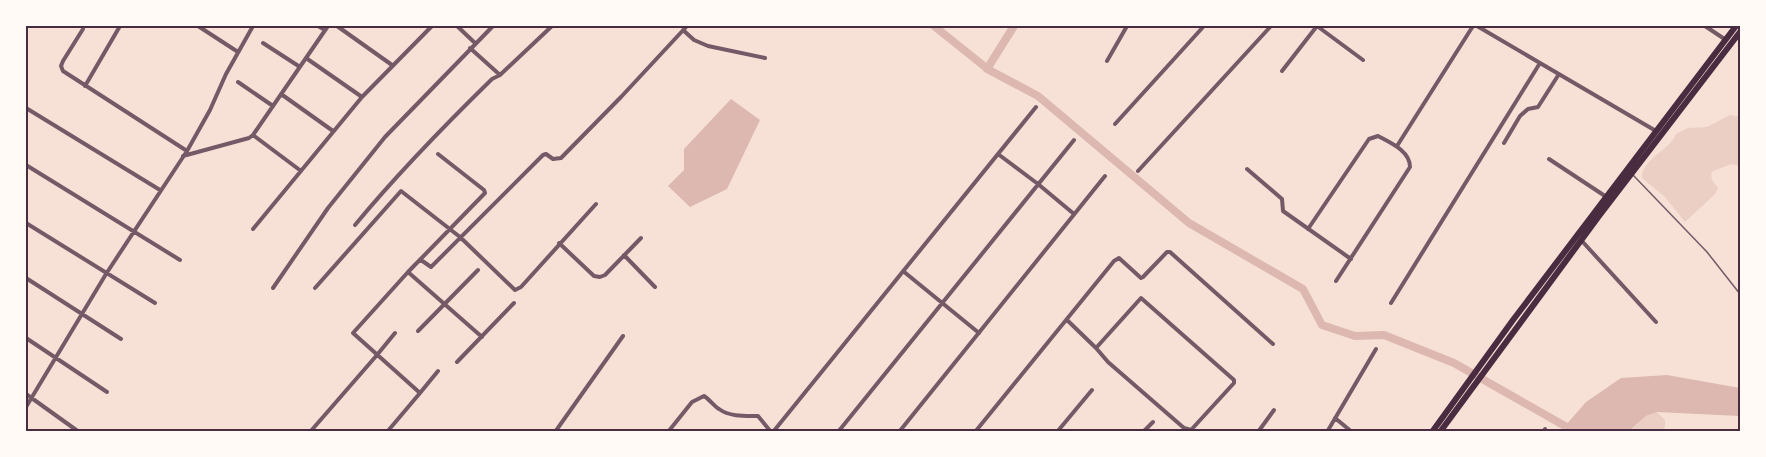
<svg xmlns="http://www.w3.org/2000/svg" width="1766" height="457" viewBox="0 0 1766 457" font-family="Arial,sans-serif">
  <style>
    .green { fill: #ebcfc5 }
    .water { fill: #dcb8b0 }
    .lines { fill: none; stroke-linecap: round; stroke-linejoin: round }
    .canal { stroke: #dcb8b0; stroke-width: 8 }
    .service { stroke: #755966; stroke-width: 1.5 }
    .minor { stroke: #755966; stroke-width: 4 }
    .primary { stroke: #4a2c40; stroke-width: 6 }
    .neatline { fill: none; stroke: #4a2c40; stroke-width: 2 }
  </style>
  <rect width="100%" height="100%" fill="#f7e1d7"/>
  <path class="green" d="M1730 115 1740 117V166L1732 164 1713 171 1711 174 1712 180 1718 188 1715 194 1685 222 1665 197 1642 178C1641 160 1671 149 1676 134L1688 128 1707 127Z
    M1657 412 1665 420V426L1663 431 1629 432 1646 416Z"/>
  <path class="water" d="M731 99 760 120 727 189 690 207 668 186 684 170V149Z
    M1667 375 1740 388V416L1657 412 1646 416 1629 431H1563L1565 426 1586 402 1621 378Z"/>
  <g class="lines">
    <path class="canal" d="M934 26 989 70 1038 96 1189 223 1303 289 1322 325 1355 336 1384 335 1454 363 1565 426 1582 432
      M987 69 1014 26"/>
    <path class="service" d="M1633 175 1707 252 1740 294"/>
    <path class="minor" d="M198 26 238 52
      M318 26 325 30
      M337 26 392 65
      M457 26 475 43
      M1317 26 1363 60
      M1477 26 1656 131
      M1705 26 1726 40
      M83 29 63 61 61 66 63 71 187 151
      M683 30 694 40 708 46 765 58
      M263 43 300 67
      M470 48 500 75
      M306 58 362 97
      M1107 61 1127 26
      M1282 71 1317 26
      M238 82 273 106
      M85 86 120 26
      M281 94 333 131
      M26 108 160 190
      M1115 124 1204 26
      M253 135 301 171
      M1504 143 1520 116 1528 109 1538 107 1559 74
      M1397 146 1473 26
      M438 154 484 190 485 193 408 272 353 333 420 393 438 371
      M998 154 1038 184 1074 214
      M183 156 249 138 253 135 328 26
      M1549 159 1608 198
      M26 165 180 260
      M1247 169 1282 199 1283 211 1351 259
      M1138 171 1271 26
      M26 223 155 303
      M355 225C398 173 444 126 492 79L500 75 552 26
      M253 229 362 97 432 26
      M1308 229 1369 139 1378 136C1391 143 1410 151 1410 167L1336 281
      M1581 240 1656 322
      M559 243 594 276 600 277 605 275 641 238
      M624 255 655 287
      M421 260 431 267 543 155 546 154 553 159 561 158 621 97 687 26
      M903 271 979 333
      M408 272 482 337
      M26 278 121 339
      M273 288 328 208 385 137 493 26
      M315 288 401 191 460 237 515 290 521 287 596 204
      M1141 298 1234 380V383L1191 430 1184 428 1108 362 1096 348Z
      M1391 303 1540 63
      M1067 320 1096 348
      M418 331 478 270
      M26 338 107 392
      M457 362 514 303
      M26 394 79 432
      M26 407 106 274 187 151 210 110 226 74 253 26
      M1335 418 1352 432
      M310 432 377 355 395 333
      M387 432 420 393
      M555 432 623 336
      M668 432 692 402 704 396C710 400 714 406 719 409 730 417 745 416 758 416L771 432
      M773 432 1036 107
      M838 432 1074 140
      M899 432 1105 176
      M975 432 1114 261 1119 258 1141 278 1143 277 1167 252H1170L1273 344
      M1057 432 1092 390
      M1143 432 1153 422
      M1258 432 1274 410
      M1327 432 1376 349
      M1543 432 1545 429"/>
    <path class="primary" d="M1432 432 1513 320 1736 26
      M1440 432 1599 216 1740 32"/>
  </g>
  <rect width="1766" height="457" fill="none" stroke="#fffaf5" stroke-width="54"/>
  <rect x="27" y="27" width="1712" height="403" class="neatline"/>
</svg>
